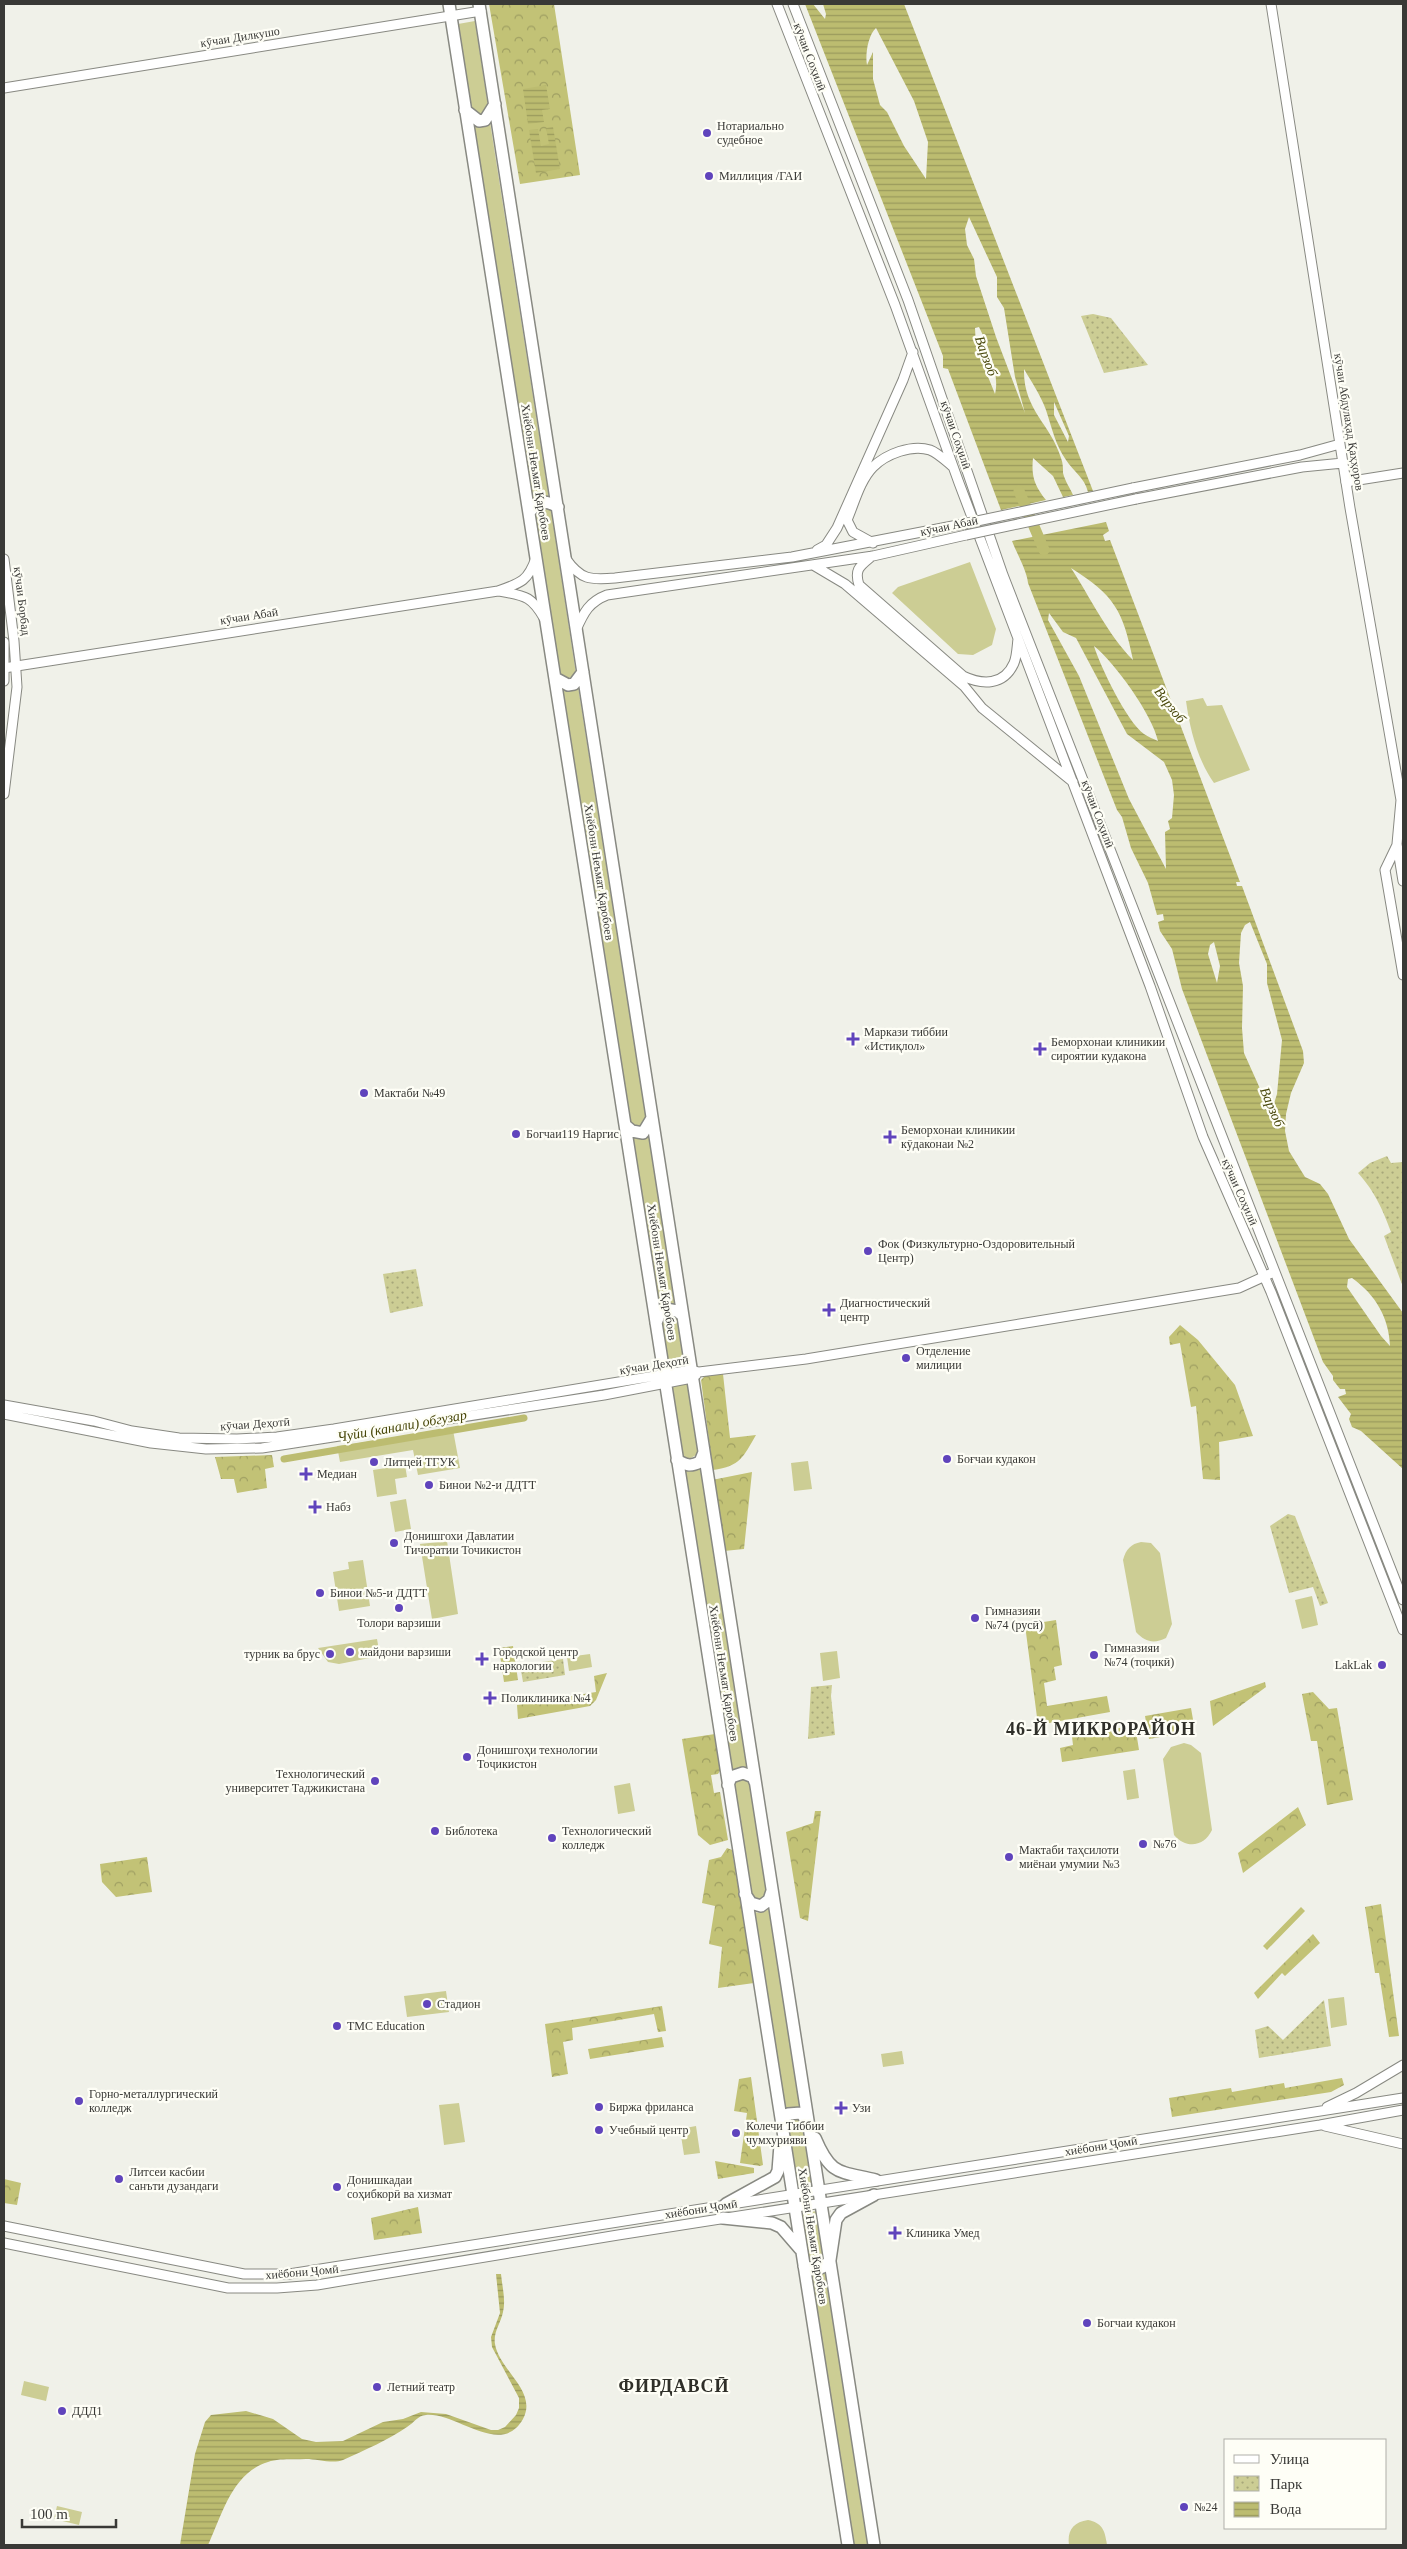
<svg xmlns="http://www.w3.org/2000/svg" width="1407" height="2549" viewBox="0 0 1407 2549" font-family="'Times New Roman',serif">
  <style>
    .green { fill: #cccd94 }
    .forest { fill: url(#forest-crowns) }
    .park { fill: url(#park-dots) }
    .water { fill: url(#water-rules); fill-rule: evenodd }
    .lines { fill: none; stroke-linecap: round; stroke-linejoin: round }
    .canal { stroke: #bcbc70; stroke-width: 7 }
    .river { stroke: #bcbc70; stroke-width: 11 }
    .tertiary-casing { stroke: #888982; stroke-width: 11 }
    .secondary-casing { stroke: #888982; stroke-width: 11 }
    .trunk-casing { stroke: #888982; stroke-width: 14 }
    .tertiary { stroke: #fff; stroke-width: 9 }
    .secondary { stroke: #fff; stroke-width: 9 }
    .trunk { stroke: #fff; stroke-width: 11 }
    .secondary-bridge-casing { stroke: #888982; stroke-width: 11; stroke-linecap: butt }
    .secondary-bridge { stroke: #fff; stroke-width: 9 }
    .poi-dot { fill: #6044bc; stroke: #fefef6; stroke-width: 2 }
    .labels { text-anchor: middle; dominant-baseline: central; stroke-width: 4.5; stroke-linejoin: round; paint-order: stroke }
    .street-label { font-size: 12px; fill: #393936; stroke: #fefef6 }
    .poi-label { font-size: 12px; fill: #393936; stroke: #fefef6; text-anchor: start }
    .water-label { font-size: 14px; font-style: italic; fill: #48470a; stroke: #fefef6 }
    .district-label { font-size: 18px; font-weight: bold; letter-spacing: 1px; fill: #2f2f29; stroke: #fefef6 }
  </style>
  <defs>
    <pattern id="forest-crowns" width="20" height="18" patternUnits="userSpaceOnUse" patternTransform="scale(1.25)"><rect width="20" height="18" fill="#c2c276"/><path d="M2 6a3 3 0 1 1 6 0M12 15a3 3 0 1 1 6 0" fill="none" stroke="#9f9f62"/></pattern>
    <pattern id="park-dots" width="8" height="8" patternUnits="userSpaceOnUse" patternTransform="scale(1.25)"><rect width="8" height="8" fill="#cccd94"/><path d="M2 2h.1M6 6h.1" fill="none" stroke="#a7a77a" stroke-width="1.8" stroke-linecap="round"/></pattern>
    <pattern id="water-rules" width="6" height="5" patternUnits="userSpaceOnUse" patternTransform="scale(1.25)"><rect width="6" height="5" fill="#bcbc70"/><path d="M0 2.5h6" fill="none" stroke="#9a9a5d"/></pattern>
  </defs>
  <rect width="100%" height="100%" fill="#f0f1e9"/>
  <path class="green" d="M475 21 488 106 481 114 472 111 458 24Z
    M490 122 549 498H538L532 501 474 125Z
    M543 507 551 509 576 674 567 679 559 675 534 513Z
    M970 562 996 629 992 645 973 655 958 654 892 593 898 587Z
    M578 686 646 1118 643 1126 638 1128 630 1122 562 688Z
    M1203 698 1207 706 1222 705 1250 770 1214 783C1197 759 1190 729 1186 701Z
    M649 1135 675 1306 659 1309 632 1137 644 1138Z
    M663 1314H676L684 1362 667 1364 660 1319Z
    M687 1383 698 1454 689 1459 683 1457 671 1386Z
    M453 1430 460 1468 418 1475 413 1450 340 1462 337 1446Z
    M808 1461 812 1489 794 1491 791 1463Z
    M405 1465 407 1477 395 1479 397 1494 377 1497 373 1470Z
    M700 1467 747 1769 737 1768 731 1771 685 1469Z
    M406 1499 411 1529 395 1532 390 1502Z
    M447 1541 458 1614 432 1619 420 1544Z
    M1141 1542 1151 1543 1160 1553 1172 1624 1166 1638C1154 1644 1145 1642 1136 1632L1123 1560C1126 1549 1131 1544 1141 1542Z
    M363 1560 370 1606 339 1611 333 1572 349 1569 348 1562Z
    M1312 1596 1318 1625 1302 1629 1295 1600Z
    M377 1639 380 1656 339 1664 328 1662 318 1648Z
    M837 1651 840 1678 823 1681 820 1653Z
    M590 1654 592 1667 569 1671 567 1657Z
    M1184 1743 1191 1745 1201 1753 1212 1830C1204 1847 1186 1849 1174 1835L1163 1759 1171 1747Z
    M1135 1769 1139 1798 1127 1800 1123 1771Z
    M739 1777 749 1779 768 1898 753 1902 733 1781Z
    M630 1783 635 1811 618 1814 614 1786Z
    M770 1909 801 2108 795 2107 785 2110 754 1912 760 1913Z
    M446 1991 449 2012 407 2017 404 1996Z
    M1344 1997 1347 2025 1331 2028 1328 1999Z
    M902 2051 904 2064 883 2067 881 2054Z
    M459 2103 465 2142 444 2145 439 2105Z
    M790 2118 802 2119 813 2182 797 2185 787 2122Z
    M696 2126 700 2153 684 2155 680 2129Z
    M816 2211 824 2257 816 2263 808 2259 801 2214Z
    M826 2270 869 2545H851L809 2273Z
    M24 2381 49 2387 46 2401 21 2395Z
    M57 2506 82 2512 79 2525 54 2519Z
    M1088 2520C1103 2523 1105 2531 1107 2545H1069C1067 2531 1073 2522 1088 2520Z"/>
  <path class="forest" d="M489 4H554L580 175 520 184Z
    M1180 1325 1198 1340 1235 1385 1253 1436 1219 1442 1220 1480 1203 1479 1196 1406 1191 1407 1180 1343 1170 1345 1169 1337Z
    M723 1374 730 1438 756 1435C743 1457 741 1466 713 1470L701 1380 705 1376Z
    M272 1455 274 1467 265 1469 267 1488 237 1493 234 1479H221L215 1457Z
    M752 1472 744 1549 724 1551 712 1480Z
    M1056 1620 1062 1665 1054 1667 1056 1680 1044 1683 1047 1706 1107 1696 1110 1712 1038 1725 1025 1625Z
    M513 1646 518 1680 504 1682 499 1648Z
    M607 1673 596 1700 590 1706 518 1719 517 1705 596 1692 594 1676Z
    M1265 1682 1266 1687 1213 1726 1210 1701Z
    M1313 1692 1329 1709 1337 1708 1353 1800 1327 1805 1317 1741H1311L1302 1694Z
    M1191 1708 1195 1731 1149 1739 1145 1716Z
    M1135 1725 1139 1750 1062 1762 1060 1748 1073 1745 1072 1737Z
    M715 1734 721 1769 718 1774 711 1775 714 1793 720 1792 728 1840 710 1845 698 1835 682 1739Z
    M1298 1807 1306 1825 1243 1873 1238 1853Z
    M815 1811H821L808 1921 800 1918 786 1832 813 1823Z
    M727 1848 732 1850 754 1983 718 1988 722 1947 709 1944 715 1906 702 1903 709 1860 721 1857Z
    M147 1857 152 1892 116 1897 102 1882 100 1864Z
    M1381 1904 1399 2036 1389 2037 1379 1973H1375L1365 1907Z
    M1301 1907 1305 1911 1267 1950 1263 1946Z
    M1313 1934 1320 1943 1285 1976 1282 1973 1258 1999 1254 1993Z
    M662 2006 666 2031 658 2032 654 2014 572 2028 573 2040 563 2042 568 2074 552 2077 545 2024Z
    M662 2037 664 2047 590 2059 588 2049Z
    M751 2077 763 2165 760 2166 740 2163 747 2113 734 2111 739 2079Z
    M1342 2078 1344 2085 1331 2092 1172 2117 1169 2098 1231 2088 1232 2092 1284 2083 1285 2088Z
    M715 2161 754 2168V2173L718 2179Z
    M4 2179 21 2183 17 2205 4 2203Z
    M418 2207 422 2233 374 2240 371 2218Z"/>
  <path class="park" d="M1093 314 1111 318 1148 365 1104 373 1081 316Z
    M1387 1156 1391 1163 1403 1162V1287L1384 1236 1391 1232C1382 1208 1375 1192 1358 1173L1370 1163Z
    M416 1269 423 1306 390 1313 383 1274Z
    M1288 1514 1295 1516 1328 1603 1320 1606 1313 1587 1289 1593 1270 1526Z
    M563 1659 565 1675 523 1682 520 1665Z
    M832 1685 831 1696 835 1735 808 1739 811 1687Z
    M1324 2000 1331 2046 1259 2058 1255 2030 1268 2026 1283 2040Z"/>
  <path class="water" d="M805 4H813L825 19 826 14 823 4H904L1093 491 1088 492C1084 477 1074 472 1066 460 1055 444 1052 428 1046 410 1041 396 1031 381 1024 369 1023 410 1051 424 1061 458 1063 463 1063 468 1063 473 1065 481 1070 488 1073 495L1063 497 1053 476 1033 458C1031 477 1035 486 1046 500L1001 510 948 369 943 368V356ZM876 28 914 101 928 142 926 179 904 146 887 112 880 105 873 79V52L867 65C865 55 868 35 876 28ZM969 217 997 277V297L1004 308 1015 377 1025 413 996 337 976 276 974 259 967 245 965 229ZM979 327C988 345 1000 374 995 394L976 347 975 328ZM1054 402 1069 436 1068 442 1054 415Z
    M546 85 550 109 542 110 544 122 528 124 523 89Z
    M553 127 560 169 536 173 529 130 538 129 541 146 549 144 546 128Z
    M1106 522 1109 531 1103 535 1105 541 1110 540 1240 882H1236L1237 886H1242L1303 1051 1304 1063 1291 1093 1286 1114 1285 1131 1289 1151 1305 1177 1320 1184 1328 1194 1349 1239 1403 1313V1469L1361 1431 1352 1427 1349 1419 1351 1414 1338 1397 1346 1394 1345 1389H1340L1333 1380V1376L1323 1362 1182 989 1172 949 1160 931 1158 922 1164 920 1163 914 1157 915 1148 883 1131 848 1122 817 1117 810 1028 583C1027 571 1017 554 1012 541ZM1071 568C1114 595 1123 610 1133 660 1108 635 1090 597 1071 568ZM1049 613 1063 632 1076 638 1127 734 1164 762 1172 780 1174 795 1172 818 1168 821 1170 829 1165 832 1166 869 1129 799 1079 676 1048 620ZM1094 646C1115 663 1152 714 1158 741 1154 739 1148 737 1144 734 1127 722 1100 666 1094 646ZM1250 922 1267 964V983L1282 1040 1277 1094 1271 1113 1244 1053 1242 1028 1243 986 1239 963 1241 933 1245 925ZM1214 942 1220 966 1217 983 1208 954 1210 945ZM1352 1278C1376 1295 1389 1318 1390 1346L1381 1336 1347 1287 1348 1279Z
    M496 2274H501C502 2286 506 2300 503 2312 501 2323 493 2332 495 2344 499 2370 538 2391 523 2419 501 2458 456 2412 426 2415 417 2416 415 2422 407 2427 388 2440 365 2450 343 2460 333 2464 317 2459 306 2459 294 2460 279 2458 268 2462 232 2473 222 2515 208 2545H180L195 2454 205 2422 211 2415 246 2411 273 2419 302 2439 316 2442 343 2441 383 2422 403 2419 421 2412 446 2414 491 2430H498L505 2427 516 2415 519 2408V2398L492 2347 491 2337 500 2313Z"/>
  <g class="lines">
    <path class="canal" d="M284 1459 524 1418"/>
    <path class="river" d="M1019 491 1044 550"/>
    <defs>
      <path id="tertiary" d="M1346 482 1403 473
        M499 591C524 596 531 595 544 618
        M4 668 498 591C521 583 528 581 536 558
        M4 1405 94 1421 132 1431 179 1438 237 1439 277 1437 334 1429 691 1370 699 1372 806 1359 1239 1288 1274 1272
        M4 1414 151 1443 206 1449 262 1448 604 1395 692 1378 696 1375"/>
      <path id="secondary" d="M777 4 895 305 959 483 1150 986 1203 1137 1271 1292 1403 1630
        M793 4 908 300 1003 575 1403 1600
        M1271 4 1350 508 1401 800 1397 844 1403 881
        M4 88 481 11
        M1133 488 1300 455 1340 444
        M1136 499 1302 467 1343 463
        M873 543 853 532 847 520C854 504 860 480 873 467 886 454 912 444 930 450 938 453 946 461 952 466
        M817 550 826 545 837 528 903 380 913 352
        M872 556C860 566 854 569 859 585L963 676C982 685 1004 686 1014 663 1017 656 1017 646 1018 639
        M4 559 14 641 17 687 4 794
        M566 559C581 580 590 580 615 578L792 557 963 524
        M813 565 845 584 964 686 982 708 1073 782
        M576 630C584 612 589 602 607 595L873 556 966 535
        M4 642V681
        M1397 845 1385 870 1403 975
        M1327 2107 1356 2093 1403 2065
        M1325 2126 1403 2144
        M4 2226 244 2274H289L1403 2098
        M4 2243 228 2288H277L317 2285 618 2235 1320 2125 1403 2110"/>
      <path id="trunk" d="M449 4 848 2545
        M479 4 874 2545
        M465 110 479 121 485 120 495 104
        M529 513C537 501 544 499 558 507
        M555 678 568 685 574 684 583 672
        M625 1125 632 1131 643 1133 652 1118
        M656 1323 660 1313 666 1309 677 1311 682 1315
        M677 1460C686 1465 690 1467 700 1462L704 1452
        M728 1785 731 1777 743 1773 753 1777 755 1782
        M745 1894 751 1903 761 1906 769 1900 772 1891
        M781 2127 788 2114 801 2113 807 2121
        M815 2138C831 2176 839 2171 876 2180
        M726 2204 775 2177 778 2171 780 2145
        M723 2218 772 2223 781 2227 800 2249
        M804 2266C815 2271 823 2270 830 2260L836 2220 841 2213 874 2195"/>
    </defs>
    <use href="#tertiary" class="tertiary-casing"/>
    <use href="#secondary" class="secondary-casing"/>
    <use href="#trunk" class="trunk-casing"/>
    <use href="#tertiary" class="tertiary"/>
    <use href="#secondary" class="secondary"/>
    <use href="#trunk" class="trunk"/>
    <defs>
      <path id="secondary-bridge" d="M963 524 1133 488
        M966 535 1136 499"/>
    </defs>
    <use href="#secondary-bridge" class="secondary-bridge-casing"/>
    <use href="#secondary-bridge" class="secondary-bridge"/>
  </g>
  <g class="poi-dot">
    <circle cx="707" cy="133" r="5"/>
    <circle cx="709" cy="176" r="5"/>
    <path d="M850.5 1031.5h5v5h5v5h-5v5h-5v-5h-5v-5h5z"/>
    <path d="M1037.5 1041.5h5v5h5v5h-5v5h-5v-5h-5v-5h5z"/>
    <circle cx="364" cy="1093" r="5"/>
    <circle cx="516" cy="1134" r="5"/>
    <path d="M887.5 1129.5h5v5h5v5h-5v5h-5v-5h-5v-5h5z"/>
    <circle cx="868" cy="1251" r="5"/>
    <path d="M826.5 1302.5h5v5h5v5h-5v5h-5v-5h-5v-5h5z"/>
    <circle cx="906" cy="1358" r="5"/>
    <circle cx="947" cy="1459" r="5"/>
    <circle cx="374" cy="1462" r="5"/>
    <path d="M303.5 1466.5h5v5h5v5h-5v5h-5v-5h-5v-5h5z"/>
    <circle cx="429" cy="1485" r="5"/>
    <path d="M312.5 1499.5h5v5h5v5h-5v5h-5v-5h-5v-5h5z"/>
    <circle cx="394" cy="1543" r="5"/>
    <circle cx="320" cy="1593" r="5"/>
    <circle cx="399" cy="1608" r="5"/>
    <circle cx="975" cy="1618" r="5"/>
    <circle cx="350" cy="1652" r="5"/>
    <circle cx="330" cy="1654" r="5"/>
    <circle cx="1094" cy="1655" r="5"/>
    <path d="M479.5 1651.5h5v5h5v5h-5v5h-5v-5h-5v-5h5z"/>
    <circle cx="1382" cy="1665" r="5"/>
    <path d="M487.5 1690.5h5v5h5v5h-5v5h-5v-5h-5v-5h5z"/>
    <circle cx="467" cy="1757" r="5"/>
    <circle cx="375" cy="1781" r="5"/>
    <circle cx="435" cy="1831" r="5"/>
    <circle cx="552" cy="1838" r="5"/>
    <circle cx="1143" cy="1844" r="5"/>
    <circle cx="1009" cy="1857" r="5"/>
    <circle cx="427" cy="2004" r="5"/>
    <circle cx="337" cy="2026" r="5"/>
    <circle cx="79" cy="2101" r="5"/>
    <circle cx="599" cy="2107" r="5"/>
    <path d="M838.5 2100.5h5v5h5v5h-5v5h-5v-5h-5v-5h5z"/>
    <circle cx="599" cy="2130" r="5"/>
    <circle cx="736" cy="2133" r="5"/>
    <circle cx="119" cy="2179" r="5"/>
    <circle cx="337" cy="2187" r="5"/>
    <path d="M892.5 2225.5h5v5h5v5h-5v5h-5v-5h-5v-5h5z"/>
    <circle cx="1087" cy="2323" r="5"/>
    <circle cx="377" cy="2387" r="5"/>
    <circle cx="62" cy="2411" r="5"/>
    <circle cx="1184" cy="2507" r="5"/>
  </g>
  <g class="labels">
    <g class="street-label">
      <text transform="translate(240 37) rotate(-9)">кӯчаи Дилкушо</text>
      <text transform="translate(810 57) rotate(69)">кӯчаи Соҳилӣ</text>
      <text transform="translate(1349 422) rotate(81)">кӯчаи Абдулаҳад Қаҳҳоров</text>
      <text transform="translate(956 435) rotate(71)">кӯчаи Соҳилӣ</text>
      <text transform="translate(536 472) rotate(81)">Хиёбони Неъмат Қаробоев</text>
      <text transform="translate(949 526) rotate(-12)">кӯчаи Абаӣ</text>
      <text transform="translate(22 601) rotate(83)">кӯчаи Борбад</text>
      <text transform="translate(249 616) rotate(-9)">кӯчаи Абаӣ</text>
      <text transform="translate(1098 814) rotate(69)">кӯчаи Соҳилӣ</text>
      <text transform="translate(599 872) rotate(81)">Хиёбони Неъмат Қаробоев</text>
      <text transform="translate(1240 1192) rotate(66)">кӯчаи Соҳилӣ</text>
      <text transform="translate(662 1272) rotate(81)">Хиёбони Неъмат Қаробоев</text>
      <text transform="translate(654 1365) rotate(-9)">кӯчаи Деҳотӣ</text>
      <text transform="translate(255 1424) rotate(-4)">кӯчаи Деҳотӣ</text>
      <text transform="translate(724 1673) rotate(81)">Хиёбони Неъмат Қаробоев</text>
      <text transform="translate(1101 2146) rotate(-9)">хиёбони Ҷомӣ</text>
      <text transform="translate(701 2209) rotate(-9)">хиёбони Ҷомӣ</text>
      <text transform="translate(813 2236) rotate(81)">Хиёбони Неъмат Қаробоев</text>
      <text transform="translate(302 2272) rotate(-5)">хиёбони Ҷомӣ</text>
    </g>
    <g class="poi-label">
      <text x="717" y="126">Нотариально<tspan x="717" dy="14">судебное</tspan></text>
      <text x="719" y="176">Миллиция /ГАИ</text>
      <text x="864" y="1032">Маркази тиббии<tspan x="864" dy="14">«Истиқлол»</tspan></text>
      <text x="1051" y="1042">Беморхонаи клиникии<tspan x="1051" dy="14">сироятии кудакона</tspan></text>
      <text x="374" y="1093">Мактаби №49</text>
      <text x="901" y="1130">Беморхонаи клиникии<tspan x="901" dy="14">кӯдаконаи №2</tspan></text>
      <text x="526" y="1134">Богчаи119 Наргис</text>
      <text x="878" y="1244">Фок (Физкультурно-Оздоровительный<tspan x="878" dy="14">Центр)</tspan></text>
      <text x="840" y="1303">Диагностический<tspan x="840" dy="14">центр</tspan></text>
      <text x="916" y="1351">Отделение<tspan x="916" dy="14">милиции</tspan></text>
      <text x="957" y="1459">Боғчаи кудакон</text>
      <text x="384" y="1462">Литцей ТГУК</text>
      <text x="317" y="1474">Медиан</text>
      <text x="439" y="1485">Бинои №2-и ДДТТ</text>
      <text x="326" y="1507">Набз</text>
      <text x="404" y="1536">Донишгохи Давлатии<tspan x="404" dy="14">Тичоратии Точикистон</tspan></text>
      <text x="330" y="1593">Бинои №5-и ДДТТ</text>
      <text x="985" y="1611">Гимназияи<tspan x="985" dy="14">№74 (русӣ)</tspan></text>
      <text x="399" y="1623" text-anchor="middle">Толори варзиши</text>
      <text x="1104" y="1648">Гимназияи<tspan x="1104" dy="14">№74 (тоҷикӣ)</tspan></text>
      <text x="360" y="1652">майдони варзиши</text>
      <text x="493" y="1652">Городской центр<tspan x="493" dy="14">наркологии</tspan></text>
      <text x="320" y="1654" text-anchor="end">турник ва брус</text>
      <text x="1372" y="1665" text-anchor="end">LakLak</text>
      <text x="501" y="1698">Поликлиника №4</text>
      <text x="477" y="1750">Донишгоҳи технологии<tspan x="477" dy="14">Тоҷикистон</tspan></text>
      <text x="365" y="1774" text-anchor="end">Технологический<tspan x="365" dy="14">университет Таджикистана</tspan></text>
      <text x="445" y="1831">Библотека</text>
      <text x="562" y="1831">Технологический<tspan x="562" dy="14">колледж</tspan></text>
      <text x="1153" y="1844">№76</text>
      <text x="1019" y="1850">Мактаби таҳсилоти<tspan x="1019" dy="14">миёнаи умумии №3</tspan></text>
      <text x="437" y="2004">Стадион</text>
      <text x="347" y="2026">TMC Education</text>
      <text x="89" y="2094">Горно-металлургический<tspan x="89" dy="14">колледж</tspan></text>
      <text x="609" y="2107">Биржа фриланса</text>
      <text x="852" y="2108">Узи</text>
      <text x="746" y="2126">Колечи Тиббии<tspan x="746" dy="14">чумхурияви</tspan></text>
      <text x="609" y="2130">Учебный центр</text>
      <text x="129" y="2172">Литсеи касбии<tspan x="129" dy="14">санъти дузандаги</tspan></text>
      <text x="347" y="2180">Донишкадаи<tspan x="347" dy="14">соҳибкорӣ ва хизмат</tspan></text>
      <text x="906" y="2233">Клиника Умед</text>
      <text x="1097" y="2323">Богчаи кудакон</text>
      <text x="387" y="2387">Летний театр</text>
      <text x="72" y="2411">ДДД1</text>
      <text x="1194" y="2507">№24</text>
    </g>
    <g class="water-label">
      <text transform="translate(986 356) rotate(70)">Варзоб</text>
      <text transform="translate(1170 705) rotate(52)">Варзоб</text>
      <text transform="translate(1272 1107) rotate(67)">Варзоб</text>
      <text transform="translate(402 1426) rotate(-10)">Чуйи (канали) обгузар</text>
    </g>
    <g class="district-label">
      <text x="1101" y="1729">46-Й МИКРОРАЙОН</text>
      <text x="674" y="2386">ФИРДАВСӢ</text>
    </g>
  </g>
  <rect width="1407" height="2549" fill="none" stroke="#393936" stroke-width="10"/>
  <rect x="1224" y="2439" width="162" height="90" fill="#fefef6" stroke="#afafa9"/>
  <rect x="1234" y="2455" width="25" height="8" fill="#ffffff" stroke="#afafa9"/>
  <text x="1270" y="2464" font-size="15" fill="#393936">Улица</text>
  <rect x="1234" y="2476" width="25" height="15" fill="url(#park-dots)" stroke="#afafa9"/>
  <text x="1270" y="2489" font-size="15" fill="#393936">Парк</text>
  <rect x="1234" y="2502" width="25" height="15" fill="url(#water-rules)" stroke="#afafa9"/>
  <text x="1270" y="2514" font-size="15" fill="#393936">Вода</text>
  <path d="M22 2519v8h94v-8" fill="none" stroke="#393936" stroke-width="2.5"/>
  <text x="30" y="2519" font-size="15" fill="#393936" stroke="#fefef6" stroke-width="4" paint-order="stroke">100 m</text>
</svg>
